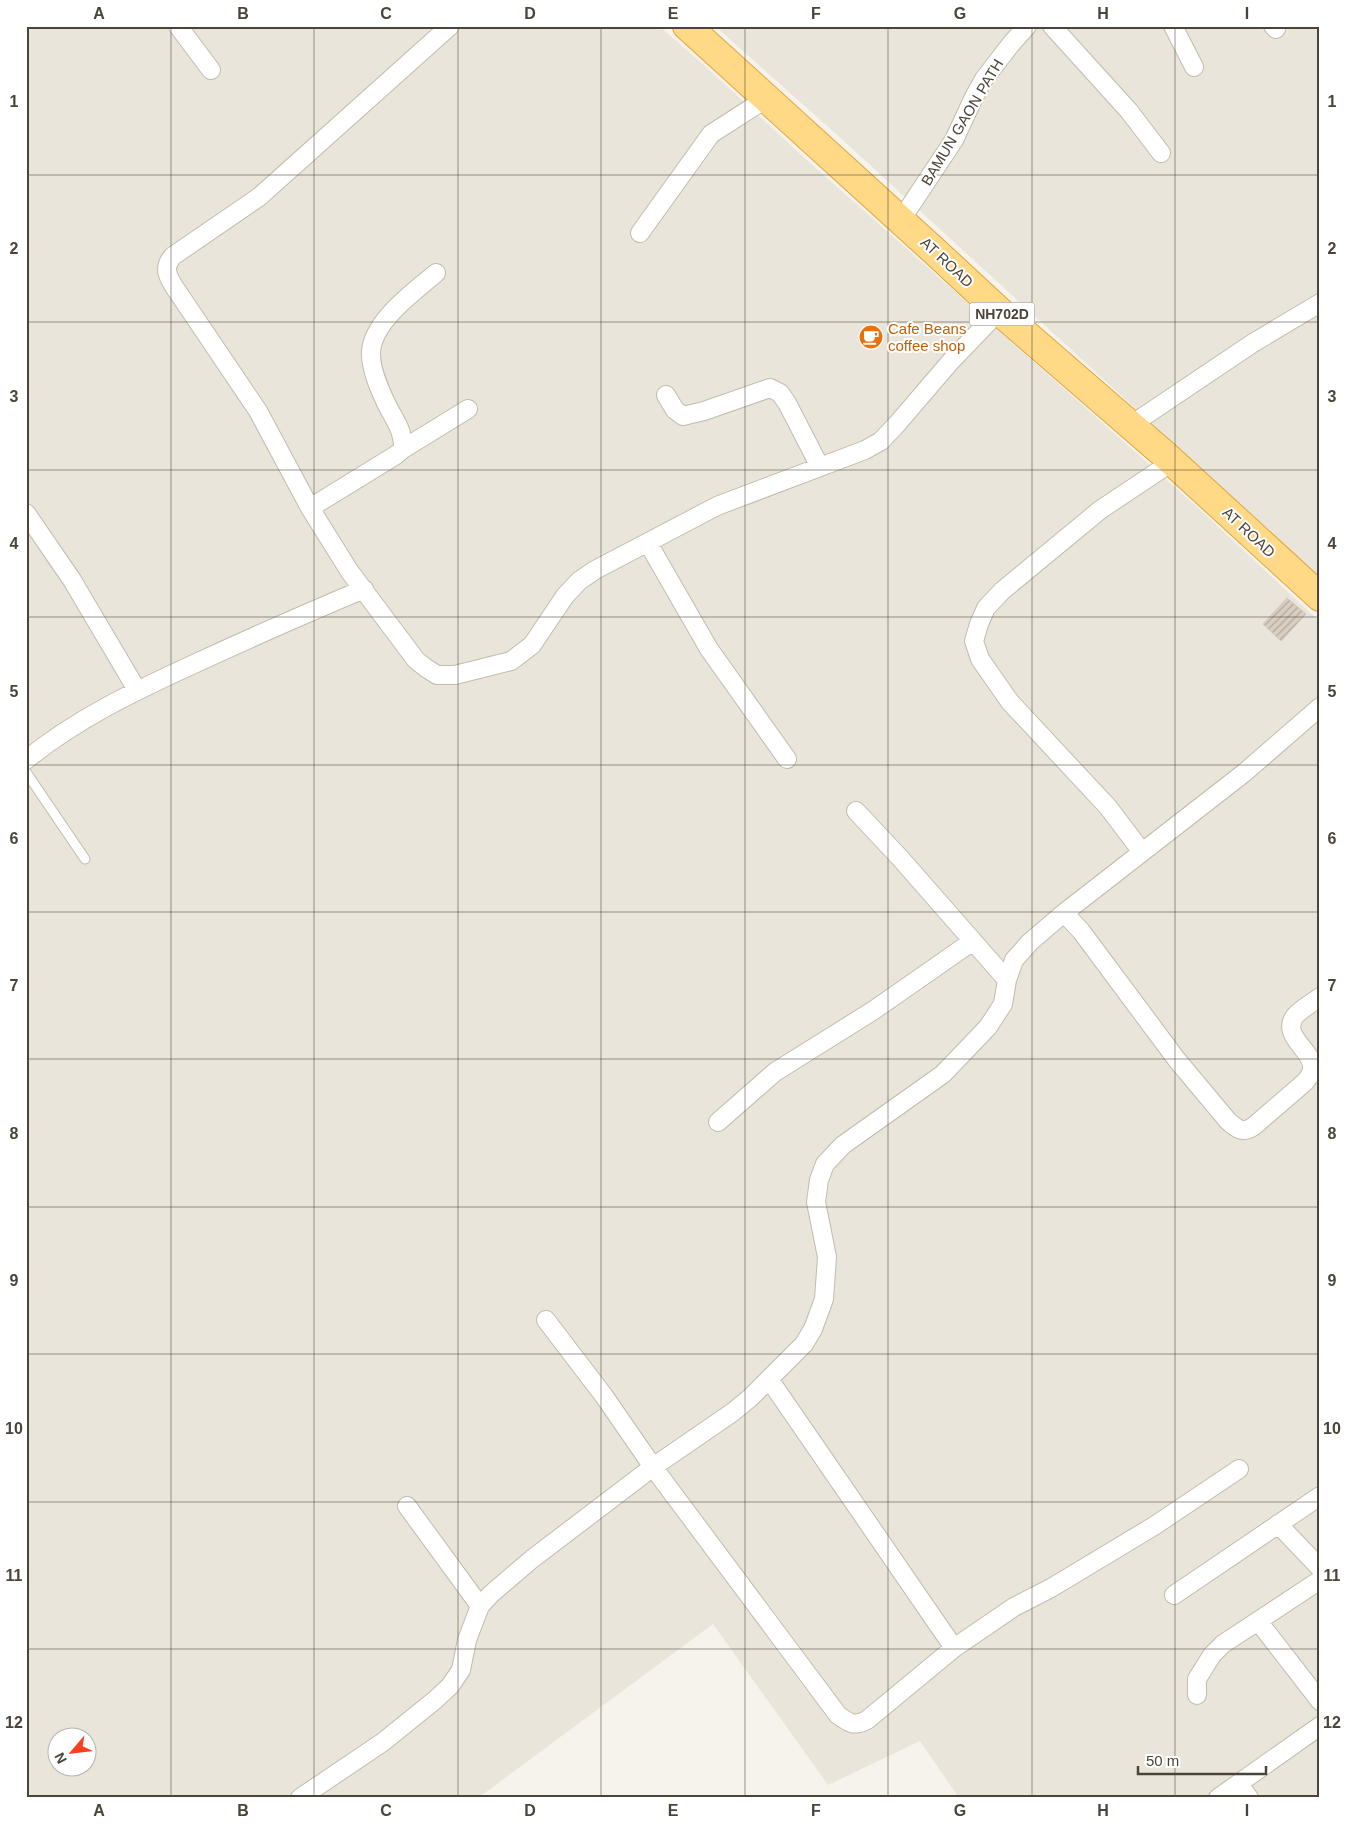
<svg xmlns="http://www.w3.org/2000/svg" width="1346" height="1824" viewBox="0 0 1346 1824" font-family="Helvetica,sans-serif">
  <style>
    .residential { fill: #eae5da; fill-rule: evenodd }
    .building { fill: url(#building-hatch); stroke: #d3c7b4 }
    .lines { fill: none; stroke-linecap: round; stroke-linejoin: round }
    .service-casing { stroke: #c2bbae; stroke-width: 11 }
    .minor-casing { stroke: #c2bbae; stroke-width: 20 }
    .trunk-casing { stroke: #e0a43c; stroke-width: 30 }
    .service { stroke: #fff; stroke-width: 9 }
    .minor { stroke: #fff; stroke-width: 18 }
    .trunk { stroke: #ffd985; stroke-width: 28 }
    .grid { fill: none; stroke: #4b4439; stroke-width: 1; stroke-opacity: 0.55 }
    .labels { text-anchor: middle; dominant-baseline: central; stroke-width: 4; stroke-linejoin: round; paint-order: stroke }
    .shield { fill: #fff; stroke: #817c74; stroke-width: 1 }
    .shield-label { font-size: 14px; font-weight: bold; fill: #4b4439 }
    .street-label { font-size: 15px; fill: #4b4439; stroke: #fff }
    .food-label { font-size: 15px; fill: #c56008; stroke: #fff; text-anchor: start }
    .neatline { fill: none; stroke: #4b4439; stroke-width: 2 }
    .grid-label { font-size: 16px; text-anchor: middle; font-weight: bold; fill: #4b4439 }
  </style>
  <defs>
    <pattern id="building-hatch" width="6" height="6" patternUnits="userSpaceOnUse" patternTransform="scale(1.25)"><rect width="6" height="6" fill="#d8cfc1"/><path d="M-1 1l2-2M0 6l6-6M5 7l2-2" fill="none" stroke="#b1aa9e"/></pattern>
  </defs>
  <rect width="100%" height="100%" fill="#f6f3ec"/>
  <path class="residential" d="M26 26H659L705 66 808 161 1196 506 1320 622V1798H959L920 1741 828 1785 713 1624 478 1798H26ZM58 1736H88V1766H58Z
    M715 26H1320V578L844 141Z"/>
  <path class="building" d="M1287 598 1306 614 1281 641 1263 624Z"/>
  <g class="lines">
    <defs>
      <path id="service" d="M26 772 85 859"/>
      <path id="minor" d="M178 26 211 70
        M450 26 259 197 173 256C163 267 167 276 175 288L258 411 310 508 350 572 416 660 426 668 437 675H455L511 661 532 645 565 596 579 581 595 570 717 506 865 450 881 441 897 424 951 361 999 311
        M1052 26 1129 111 1161 153
        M1173 26 1194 67
        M1273 26 1276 29
        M901 220 954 140 974 97 984 79 1011 44 1027 26
        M640 233 711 134 767 98
        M666 395 675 410 683 416 704 411 770 388 780 393 787 403 820 467
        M1131 425 1253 343 1320 303
        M403 449 468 409
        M310 508 396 455 403 449C404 430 393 418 386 403 379 388 370 368 371 351 374 320 414 292 436 273
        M26 513 72 580 137 690
        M648 543 709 649 787 759
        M26 760C76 719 135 691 194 664 250 638 307 613 364 589
        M856 811 901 859 1007 980
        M1142 852 1108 807 1010 702 980 659 974 641 979 624 986 608 1002 591 1100 510 1172 462
        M1064 913 1081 931 1177 1060 1228 1121C1237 1129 1243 1134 1254 1126L1305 1082C1308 1078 1312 1074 1312 1068 1314 1051 1280 1036 1295 1016 1301 1009 1312 1003 1320 997
        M718 1122 775 1072 874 1010 973 941
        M546 1320 604 1396 653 1467 838 1715C849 1723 854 1727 867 1720L954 1648 1014 1607 1051 1588 1154 1526 1239 1469
        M769 1379 954 1648
        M407 1506 480 1606
        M1278 1524 1320 1568
        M1174 1595 1320 1496
        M1258 1621 1320 1701
        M1197 1695V1679L1212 1655 1223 1644 1320 1580
        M1239 1784 1249 1798
        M300 1798 383 1742 435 1700 450 1686 461 1670 467 1640 480 1606 491 1594 532 1559 653 1467 733 1412 750 1398 804 1344 813 1329 824 1299 827 1257 816 1202 819 1180 825 1164 843 1145 943 1074 988 1027 1003 1004 1007 980 1014 960 1030 942 1064 913 1244 773 1320 707
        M1218 1798 1320 1726"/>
      <path id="trunk" d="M687 26 930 247 999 311 1165 455 1320 597"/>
    </defs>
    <use href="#service" class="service-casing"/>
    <use href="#minor" class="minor-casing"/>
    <use href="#trunk" class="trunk-casing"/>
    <use href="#service" class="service"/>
    <use href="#minor" class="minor"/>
    <use href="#trunk" class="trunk"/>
  </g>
  <path class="grid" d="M171 26V1798M314 26V1798M458 26V1798M601 26V1798M745 26V1798M888 26V1798M1032 26V1798M1175 26V1798M26 175H1320M26 322H1320M26 470H1320M26 617H1320M26 765H1320M26 912H1320M26 1059H1320M26 1207H1320M26 1354H1320M26 1502H1320M26 1649H1320"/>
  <defs>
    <symbol id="cafe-disc" viewBox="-11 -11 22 22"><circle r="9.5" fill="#e8710a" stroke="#fff"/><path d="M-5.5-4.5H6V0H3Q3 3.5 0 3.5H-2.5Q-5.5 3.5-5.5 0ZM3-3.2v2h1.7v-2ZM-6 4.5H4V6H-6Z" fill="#fff"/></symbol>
  </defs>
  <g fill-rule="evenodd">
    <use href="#cafe-disc" x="857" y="323" width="28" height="28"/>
  </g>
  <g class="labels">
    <rect class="shield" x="969.5" y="302.5" width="65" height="23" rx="4"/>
    <g class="shield-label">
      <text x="1002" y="314">NH702D</text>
    </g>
    <g class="street-label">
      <text transform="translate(962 122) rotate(-59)">BAMUN GAON PATH</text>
      <text transform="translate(947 262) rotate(43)">AT ROAD</text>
      <text transform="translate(1249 532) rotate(43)">AT ROAD</text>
    </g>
    <g class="food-label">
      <text x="888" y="328">Cafe Beans<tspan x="888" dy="17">coffee shop</tspan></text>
    </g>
  </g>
  <rect width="1346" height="1824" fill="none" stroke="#ffffff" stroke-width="55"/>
  <g transform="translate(72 1752) rotate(242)"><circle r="24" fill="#ffffff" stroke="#b7b4b0"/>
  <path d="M0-4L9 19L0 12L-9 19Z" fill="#fc3f1d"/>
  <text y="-8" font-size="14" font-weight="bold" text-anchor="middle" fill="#4b4439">N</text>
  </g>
  <path d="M1138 1766v8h128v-8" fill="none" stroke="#4b4439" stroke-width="2.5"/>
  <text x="1146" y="1766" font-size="15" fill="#4b4439" stroke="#ffffff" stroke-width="4" paint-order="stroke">50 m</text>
  <rect x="28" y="28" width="1290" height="1768" class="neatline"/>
  <g class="grid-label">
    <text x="99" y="19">A</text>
    <text x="243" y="19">B</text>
    <text x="386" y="19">C</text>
    <text x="530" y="19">D</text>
    <text x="673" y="19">E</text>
    <text x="816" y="19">F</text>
    <text x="960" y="19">G</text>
    <text x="1103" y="19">H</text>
    <text x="1247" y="19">I</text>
    <text x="14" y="107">1</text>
    <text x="1332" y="107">1</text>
    <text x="14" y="254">2</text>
    <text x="1332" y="254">2</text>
    <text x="14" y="402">3</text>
    <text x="1332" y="402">3</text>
    <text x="14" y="549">4</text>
    <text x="1332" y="549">4</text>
    <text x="14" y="697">5</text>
    <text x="1332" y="697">5</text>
    <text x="14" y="844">6</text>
    <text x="1332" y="844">6</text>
    <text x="14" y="991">7</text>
    <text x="1332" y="991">7</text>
    <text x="14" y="1139">8</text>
    <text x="1332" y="1139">8</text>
    <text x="14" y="1286">9</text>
    <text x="1332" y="1286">9</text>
    <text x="14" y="1434">10</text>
    <text x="1332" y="1434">10</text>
    <text x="14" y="1581">11</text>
    <text x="1332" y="1581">11</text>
    <text x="14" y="1728">12</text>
    <text x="1332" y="1728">12</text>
    <text x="99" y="1816">A</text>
    <text x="243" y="1816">B</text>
    <text x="386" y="1816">C</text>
    <text x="530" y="1816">D</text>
    <text x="673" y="1816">E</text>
    <text x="816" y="1816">F</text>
    <text x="960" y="1816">G</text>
    <text x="1103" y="1816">H</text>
    <text x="1247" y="1816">I</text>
  </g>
</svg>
